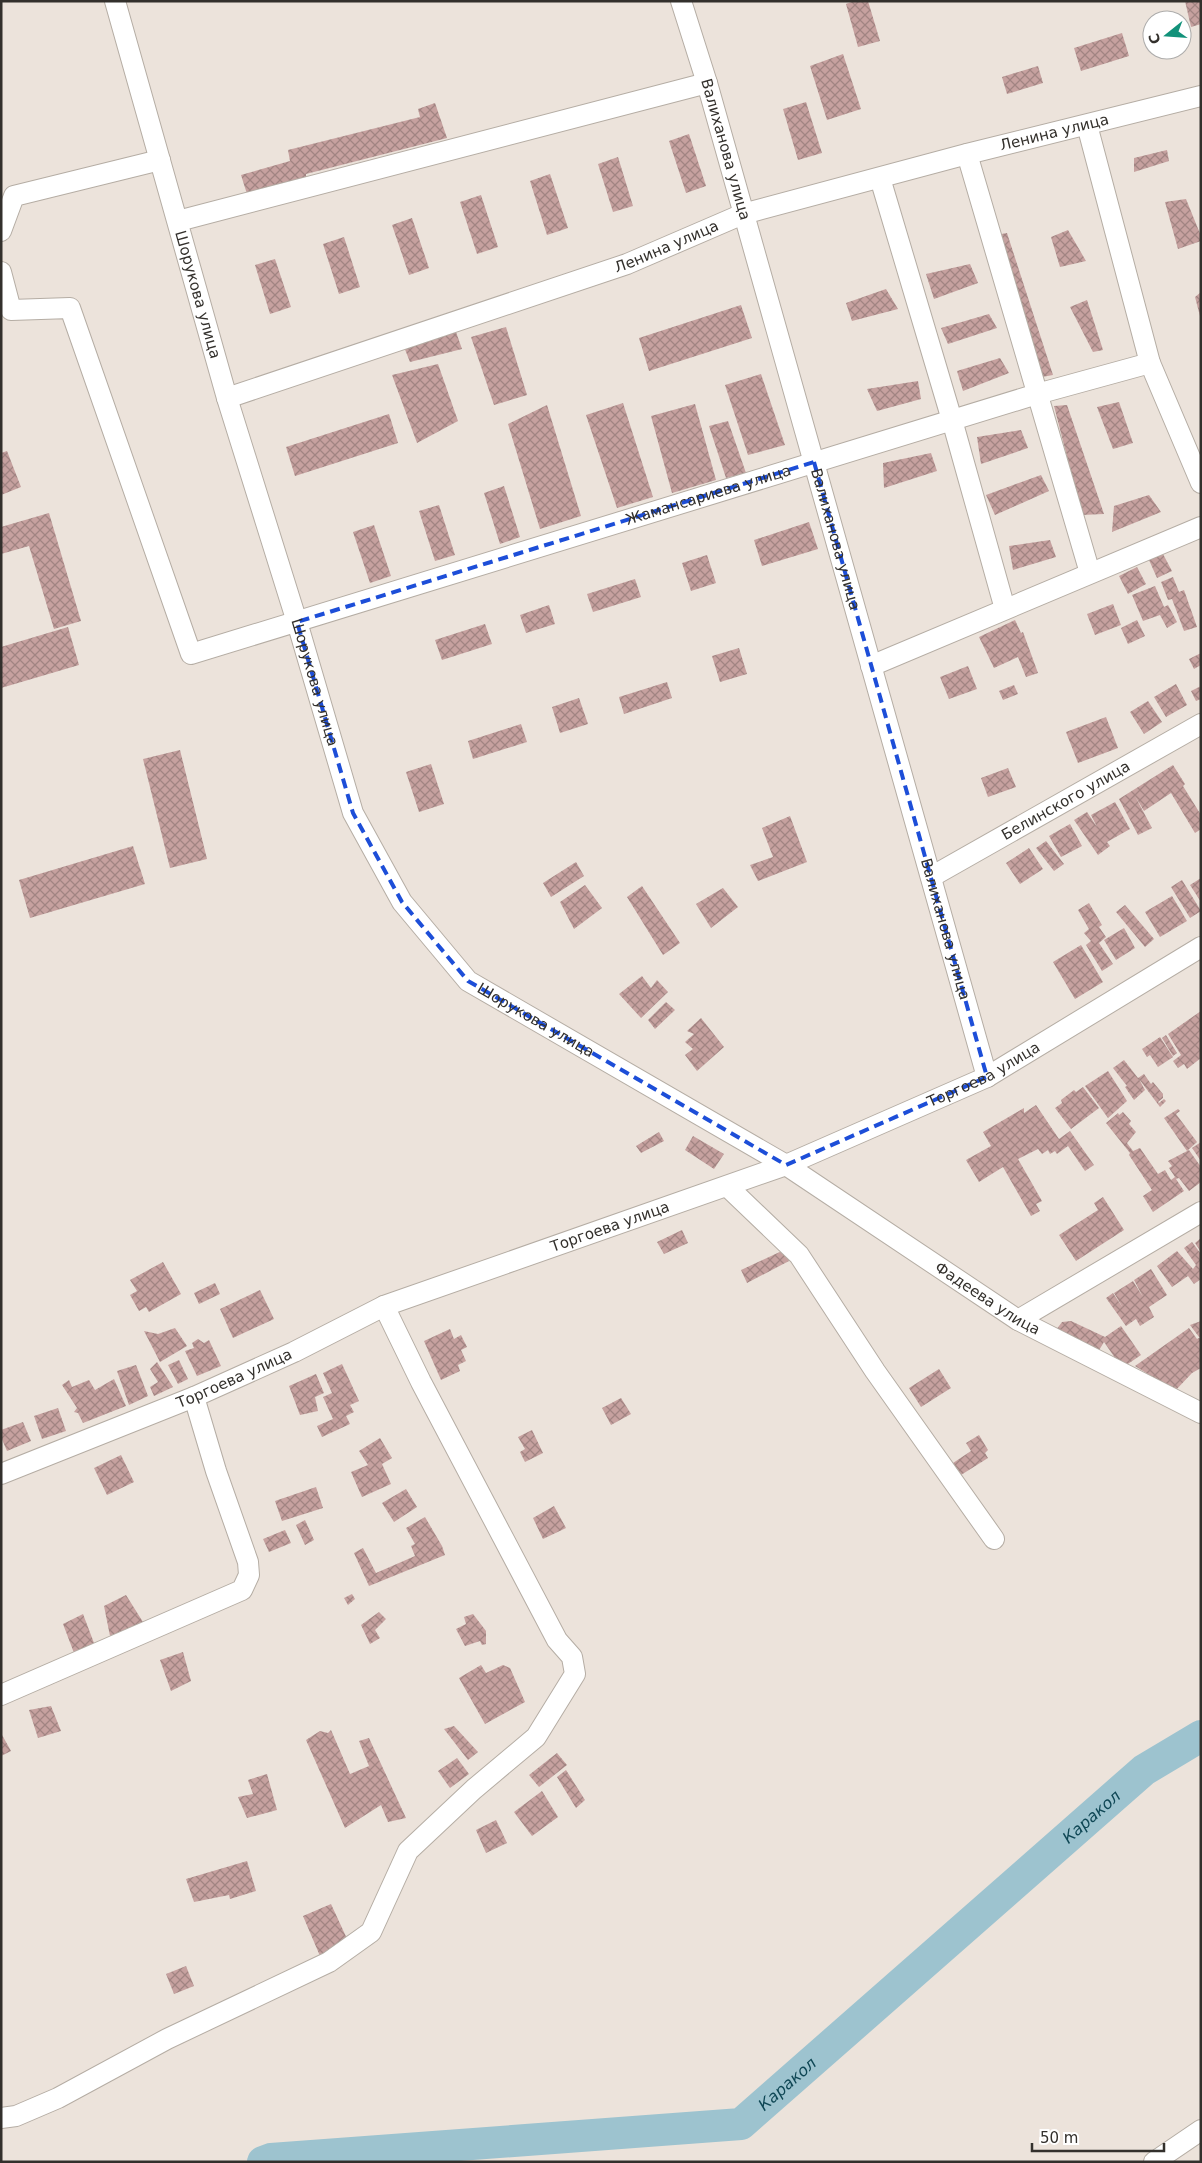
<svg xmlns="http://www.w3.org/2000/svg" width="1202" height="2163" viewBox="0 0 1202 2163" font-family="'DejaVu Sans',sans-serif">
  <style>
    .lines { fill: none; stroke-linecap: round; stroke-linejoin: round }
    .river { stroke: #9dc3cf; stroke-width: 32 }
    .building { fill: url(#building-cross-hatch) }
    .minor-casing { stroke: #b5ada4; stroke-width: 22 }
    .minor { stroke: #fff; stroke-width: 20 }
    .marked { fill: none; stroke: #1d4ed8; stroke-width: 4; stroke-dasharray: 10 6; stroke-linejoin: round }
    .labels { text-anchor: middle; dominant-baseline: central; stroke-width: 4.5; stroke-linejoin: round; paint-order: stroke }
    .street-label { font-size: 15px; fill: #33302c; stroke: #fff }
    .water-label { font-size: 16px; font-style: italic; fill: #0f4755; stroke: #fff }
  </style>
  <defs>
    <pattern id="building-cross-hatch" width="8" height="8" patternUnits="userSpaceOnUse" patternTransform="scale(1.25)"><rect width="8" height="8" fill="#c6a19f"/><path d="M0 0l8 8M0 8l8-8" fill="none" stroke="#a18482"/></pattern>
  </defs>
  <rect width="100%" height="100%" fill="#ece3db"/>
  <g class="lines">
    <path class="river" id="s1" d="M263 2162 271 2159 741 2124 1144 1770 1201 1736"/>
  </g>
  <path class="building" d="M854 1H868L880 41 858 47 846 4Z
    M1185 1H1201V24L1191 27Z
    M1122 33 1129 56 1081 71 1074 48Z
    M843 54 861 109 827 120 810 66Z
    M1038 66 1043 83 1007 94 1002 77Z
    M806 102 822 153 798 160 783 109Z
    M435 103 447 138 306 174V178L247 194 241 175 290 161 288 150 420 117 418 109Z
    M689 134 706 186 686 193 669 141Z
    M1167 150 1169 161 1134 172V158Z
    M618 157 633 206 613 212 598 164Z
    M550 174 568 228 547 235 530 181Z
    M481 195 498 247 477 254 460 202Z
    M1186 199 1201 236V241L1178 249 1165 202Z
    M412 218 429 268 409 275 392 225Z
    M1068 230 1086 261 1060 267 1051 237Z
    M1007 233 1053 375 1042 377 991 236Z
    M344 237 360 287 339 294 323 244Z
    M275 259 291 307 270 314 255 265Z
    M970 264 978 283 934 299 926 274Z
    M886 289 898 309 852 321 846 303Z
    M1201 292V316H1200L1195 297Z
    M1087 300 1103 350 1093 352 1070 307Z
    M741 305 752 338 649 371 639 338Z
    M989 314 997 328 948 344 941 328Z
    M506 327 527 395 494 405 471 337Z
    M456 332 462 349 410 362 404 347Z
    M1000 358 1009 373 963 391 957 371Z
    M438 364 458 421 417 443 392 375Z
    M761 374 785 445 748 455 725 385Z
    M918 381 921 399 877 411 867 389Z
    M1119 402 1133 443 1113 449 1097 407Z
    M623 403 653 497 617 508 586 415Z
    M695 404 716 480 672 493 651 416Z
    M547 405 581 516 540 529 508 424Z
    M1067 405 1104 514 1082 515 1054 406Z
    M389 414 398 443 295 476 286 447Z
    M728 421 746 473 726 478 709 426Z
    M1021 430 1028 448 981 464 977 437Z
    M7 451 21 487 1 495V453Z
    M931 453 937 471 884 488 883 463Z
    M1041 475 1049 491 995 515 986 495Z
    M504 486 520 537 500 544 484 493Z
    M1149 495 1161 512 1112 532 1114 506Z
    M439 505 455 555 435 561 419 511Z
    M49 513 81 621 54 629 29 546 1 554V527Z
    M809 522 818 549 762 566 754 540Z
    M374 525 391 576 370 583 353 532Z
    M1050 540 1056 557 1013 570 1009 546Z
    M1163 554 1172 571 1157 578 1149 560Z
    M707 555 716 583 691 591 682 563Z
    M1137 567 1146 584 1128 594 1119 576Z
    M1173 577 1179 592 1184 590 1197 627 1184 631 1172 599 1168 600 1161 582Z
    M635 579 641 597 593 612 587 594Z
    M1155 586 1164 607 1168 605 1177 622 1167 628 1160 615 1143 621 1132 595Z
    M1113 604 1121 625 1095 635 1087 614Z
    M549 605 555 624 526 633 520 615Z
    M1015 620 1021 633 1023 632 1038 673 1026 677 1018 657 994 668 979 637Z
    M1137 620 1145 636 1128 644 1121 628Z
    M485 624 492 644 442 660 435 640Z
    M68 627 79 665 1 688V647Z
    M739 648 747 674 720 682 712 656Z
    M1201 653V665L1194 669 1189 659Z
    M968 666 977 689 949 699 940 677Z
    M667 682 672 698 624 714 619 697Z
    M1176 684 1187 705 1166 717 1154 697Z
    M1014 685 1018 694 1003 700 999 691Z
    M1201 686V699L1196 701 1191 691Z
    M579 698 588 724 560 733 552 707Z
    M1148 701 1162 722 1144 734 1130 712Z
    M1106 717 1118 748 1078 763 1066 732Z
    M521 724 527 742 473 759 468 741Z
    M180 750 207 859 170 868 143 759Z
    M431 764 444 804 419 812 406 772Z
    M1173 765 1185 784 1183 786 1201 815V829L1195 833 1171 793 1144 811 1135 796 1152 828 1138 835 1119 799Z
    M1008 768 1016 787 988 797 981 778Z
    M1115 802 1130 829 1107 842 1110 846 1098 855 1074 820 1087 812 1097 827 1091 815Z
    M790 816 807 862 758 881 750 865 773 857 762 828Z
    M1070 824 1082 846 1061 857 1049 836Z
    M1046 841 1064 864 1054 871 1036 848Z
    M133 846 145 884 30 918 19 880Z
    M1029 848 1043 869 1020 884 1006 863Z
    M576 862 584 876 551 897 543 883Z
    M1201 878V902L1190 885Z
    M1182 880 1201 911 1190 918 1171 887Z
    M585 885 602 908 574 929 560 902Z
    M642 886 680 943 663 955 627 897Z
    M723 888 738 907 711 928 696 904Z
    M1172 896 1187 921 1160 937 1145 912Z
    M1089 903 1102 925 1099 927 1106 937 1099 943 1113 964 1102 971 1086 945 1091 941 1084 933 1089 929 1078 910Z
    M1125 905 1154 939 1145 947 1116 912Z
    M1124 928 1135 948 1116 960 1104 940Z
    M1081 945 1103 982 1075 999 1053 962Z
    M642 976 651 988 657 980 668 992 641 1018 619 994Z
    M666 1002 675 1010 655 1029 648 1020Z
    M1201 1011V1058L1187 1069 1184 1064 1178 1068 1173 1061 1181 1055 1168 1034Z
    M701 1018 724 1047 697 1071 685 1055 693 1049 685 1042 694 1034 687 1031Z
    M1166 1035 1177 1053 1173 1056 1162 1038Z
    M1160 1037 1173 1057 1158 1067 1150 1055 1147 1057 1142 1049Z
    M1124 1060 1138 1078 1144 1074 1151 1084 1153 1082 1163 1094V1098L1158 1102 1159 1103 1164 1099 1166 1101 1160 1107 1139 1079 1145 1090 1134 1100 1125 1087 1127 1086 1113 1068Z
    M1108 1071 1127 1101 1108 1118 1085 1086Z
    M1083 1087 1099 1108 1071 1129 1055 1108 1062 1103 1061 1100 1074 1090 1076 1092Z
    M1036 1105 1059 1139 1070 1131 1094 1165 1085 1171 1068 1146 1057 1154 1055 1151 1050 1154 1048 1150 1042 1154 1038 1149 1018 1159 1042 1201 1036 1204 1040 1211 1031 1216 1003 1167 979 1182 966 1160 991 1146 983 1132 1024 1108V1113Z
    M1178 1109 1180 1111 1176 1114 1197 1142 1187 1151 1164 1118Z
    M1123 1112 1131 1121 1129 1124 1136 1132 1127 1143 1133 1151 1140 1148 1158 1174 1165 1170 1171 1180 1175 1177 1169 1168 1172 1166 1168 1161 1189 1150 1201 1167V1182L1189 1191 1179 1178 1176 1179 1184 1191 1153 1212 1143 1196 1152 1190 1129 1155 1130 1153 1106 1123 1118 1113 1119 1115Z
    M659 1132 664 1141 641 1153 636 1146Z
    M693 1136 724 1154 714 1169 685 1150Z
    M1201 1142V1161L1192 1148Z
    M1103 1197 1124 1230 1076 1261 1059 1235 1098 1210 1094 1203Z
    M682 1230 688 1243 664 1254 657 1242Z
    M1201 1238V1252L1195 1243Z
    M1192 1242 1201 1254V1279L1194 1284 1188 1276 1172 1287 1157 1266 1177 1251 1193 1269 1196 1265 1184 1248Z
    M784 1250 789 1261 747 1283 741 1270Z
    M163 1262 181 1294 149 1312 146 1307 139 1311 130 1295 137 1291 130 1280Z
    M1151 1269 1167 1295 1149 1307 1154 1317 1140 1326 1136 1319 1126 1326 1106 1298 1113 1293 1123 1308 1114 1293 1133 1281 1143 1297 1134 1280Z
    M215 1283 220 1294 199 1304 194 1293Z
    M260 1290 274 1319 233 1338 220 1309Z
    M1071 1321 1105 1337 1121 1326 1141 1355 1122 1368 1104 1342 1098 1352 1056 1330 1062 1322Z
    M1201 1321V1337H1199L1190 1325Z
    M175 1328 187 1346 160 1362 144 1331 158 1334Z
    M1189 1328 1197 1339 1201 1337V1368L1192 1373 1175 1391 1135 1366Z
    M450 1329 454 1339 461 1335 467 1347 461 1350 466 1361 458 1365 460 1371 441 1380 424 1341Z
    M198 1339 204 1343 209 1340 221 1366 197 1376 185 1351 194 1348 192 1343Z
    M179 1360 188 1379 178 1384 168 1365Z
    M157 1362 173 1387 154 1396 150 1387 158 1382 150 1369Z
    M342 1364 359 1401 350 1405 354 1412 346 1416 350 1424 322 1437 317 1426 333 1419 323 1397 332 1393 323 1373Z
    M136 1365 148 1396 129 1405 117 1371Z
    M939 1369 951 1388 921 1407 909 1388Z
    M316 1374 324 1393 315 1397 318 1411 300 1415 289 1386Z
    M114 1379 126 1406 83 1423 78 1413 74 1412 77 1408 62 1385 69 1380 72 1387 89 1380 95 1390Z
    M621 1398 631 1414 611 1425 602 1408Z
    M58 1408 66 1431 42 1439 34 1416Z
    M23 1422 31 1441 7 1451 1 1437V1430Z
    M532 1430 543 1453 525 1462 520 1452 525 1449 518 1437Z
    M979 1435 988 1450 985 1453 988 1458 961 1475 953 1463 971 1451 966 1443Z
    M380 1438 392 1458 382 1464 391 1484 362 1497 351 1472 368 1465 359 1451Z
    M121 1455 134 1482 107 1495 94 1468Z
    M316 1487 323 1508 282 1521 275 1501Z
    M406 1489 417 1507 394 1522 382 1503Z
    M554 1506 566 1528 543 1539 533 1518Z
    M425 1517 442 1546 445 1555 369 1586 354 1553 363 1548 376 1573 415 1556 411 1546 415 1544 406 1528Z
    M305 1520 314 1540 305 1545 296 1525Z
    M285 1530 291 1543 269 1552 263 1539Z
    M352 1594 355 1599 348 1605 344 1598Z
    M126 1595 143 1622 110 1636 104 1606Z
    M379 1612 386 1619 375 1630 380 1638 370 1644 361 1625Z
    M83 1614 94 1643 74 1653 63 1624Z
    M473 1614 486 1631V1644L482 1645 480 1641 465 1646 456 1629 466 1624 464 1617Z
    M183 1652 191 1681 171 1691 160 1660Z
    M481 1665 486 1673 503 1665 510 1668 525 1702 485 1724 459 1678Z
    M51 1706 61 1731 38 1738 29 1710Z
    M454 1726 478 1752 468 1760 444 1729Z
    M331 1730 350 1774 369 1766 359 1741 369 1738 406 1818 388 1822 381 1805 345 1828 306 1740 320 1731 328 1733Z
    M1 1733 11 1751 1 1756Z
    M557 1753 567 1765 539 1787 529 1775Z
    M457 1758 469 1774 450 1788 438 1771Z
    M566 1770 585 1800 576 1808 557 1777Z
    M267 1774 277 1810 247 1818 238 1797 253 1794 248 1780Z
    M542 1791 558 1817 532 1836 514 1812Z
    M496 1820 507 1843 486 1853 476 1830Z
    M247 1861 256 1891 230 1899 229 1895 194 1902 186 1879Z
    M331 1904 349 1943 320 1956 303 1916Z
    M186 1966 194 1986 174 1994 166 1974Z"/>
  <g class="lines">
    <defs>
      <g id="minor">
        <path id="s2" d="M115 1 227 398 297 622 353 813 402 902 468 981 786 1165 1018 1320 1201 1413"/>
        <path id="s3" d="M681 1 707 83 987 1077"/>
        <path d="M1087 125 1150 363 1201 483"/>
        <path d="M967 154 1090 573"/>
        <path d="M880 178 952 420 1005 609"/>
        <path d="M178 221 707 83"/>
        <path d="M1 231 14 196 160 160"/>
        <path id="s4" d="M1 272 11 310 70 308 191 654 1037 394 1150 363"/>
        <path id="s5" d="M227 398 627 264 743 214 967 154 1201 96"/>
        <path d="M871 666 1201 527"/>
        <path id="s6" d="M931 877 1201 724"/>
        <path d="M728 1187 799 1255 875 1371 994 1539"/>
        <path d="M1018 1320 1201 1212"/>
        <path id="s7" d="M1 1474 194 1397 294 1352 384 1306 786 1165 987 1077 1201 947"/>
        <path d="M1 1695 242 1590 249 1575 248 1562 216 1471 194 1397"/>
        <path d="M1 2118 16 2116 58 2098 167 2039 329 1962 371 1932 408 1851 474 1789 536 1737 575 1674 572 1657 557 1640 421 1382 384 1306"/>
        <path d="M1154 2162 1201 2130"/>
      </g>
    </defs>
    <use href="#minor" class="minor-casing"/>
    <use href="#minor" class="minor"/>
  </g>
  <path class="marked" d="M814 462 987 1077 786 1165 468 981 402 902 353 813 297 622Z"/>
  <g class="labels">
    <g class="street-label">
      <text stroke="none"><textPath href="#s5" startOffset="870">Ленина улица</textPath></text>
      <text stroke="none"><textPath href="#s3" startOffset="155">Валиханова улица</textPath></text>
      <text stroke="none"><textPath href="#s5" startOffset="465">Ленина улица</textPath></text>
      <text stroke="none"><textPath href="#s2" startOffset="305">Шорукова улица</textPath></text>
      <text stroke="none"><textPath href="#s4" startOffset="1006">Жамансариева улица</textPath></text>
      <text stroke="none"><textPath href="#s3" startOffset="560">Валиханова улица</textPath></text>
      <text stroke="none"><textPath href="#s2" startOffset="710">Шорукова улица</textPath></text>
      <text stroke="none"><textPath href="#s6" startOffset="155">Белинского улица</textPath></text>
      <text stroke="none"><textPath href="#s3" startOffset="965">Валиханова улица</textPath></text>
      <text stroke="none"><textPath href="#s2" startOffset="1129">Шорукова улица</textPath></text>
      <text stroke="none"><textPath href="#s7" startOffset="1062">Торгоева улица</textPath></text>
      <text stroke="none"><textPath href="#s7" startOffset="658">Торгоева улица</textPath></text>
      <text stroke="none"><textPath href="#s2" startOffset="1660">Фадеева улица</textPath></text>
      <text stroke="none"><textPath href="#s7" startOffset="252">Торгоева улица</textPath></text>
    </g>
    <g class="water-label">
      <text stroke="none"><textPath href="#s1" startOffset="946">Каракол</textPath></text>
      <text stroke="none"><textPath href="#s1" startOffset="541">Каракол</textPath></text>
    </g>
  </g>
  <rect width="1202" height="2163" fill="none" stroke="#33302c" stroke-width="5"/>
  <g transform="translate(1167 35) rotate(253)"><circle r="24" fill="#ffffff" stroke="#adacab"/>
  <path d="M0-4L9 19L0 12L-9 19Z" fill="#12927a"/>
  <text y="-8" font-size="14" font-weight="bold" text-anchor="middle" fill="#33302c">С</text>
  </g>
  <path d="M1032 2143v8h132v-8" fill="none" stroke="#33302c" stroke-width="2.5"/>
  <text x="1040" y="2143" font-size="15" fill="#33302c" stroke="#ffffff" stroke-width="4" paint-order="stroke">50 m</text>
</svg>
